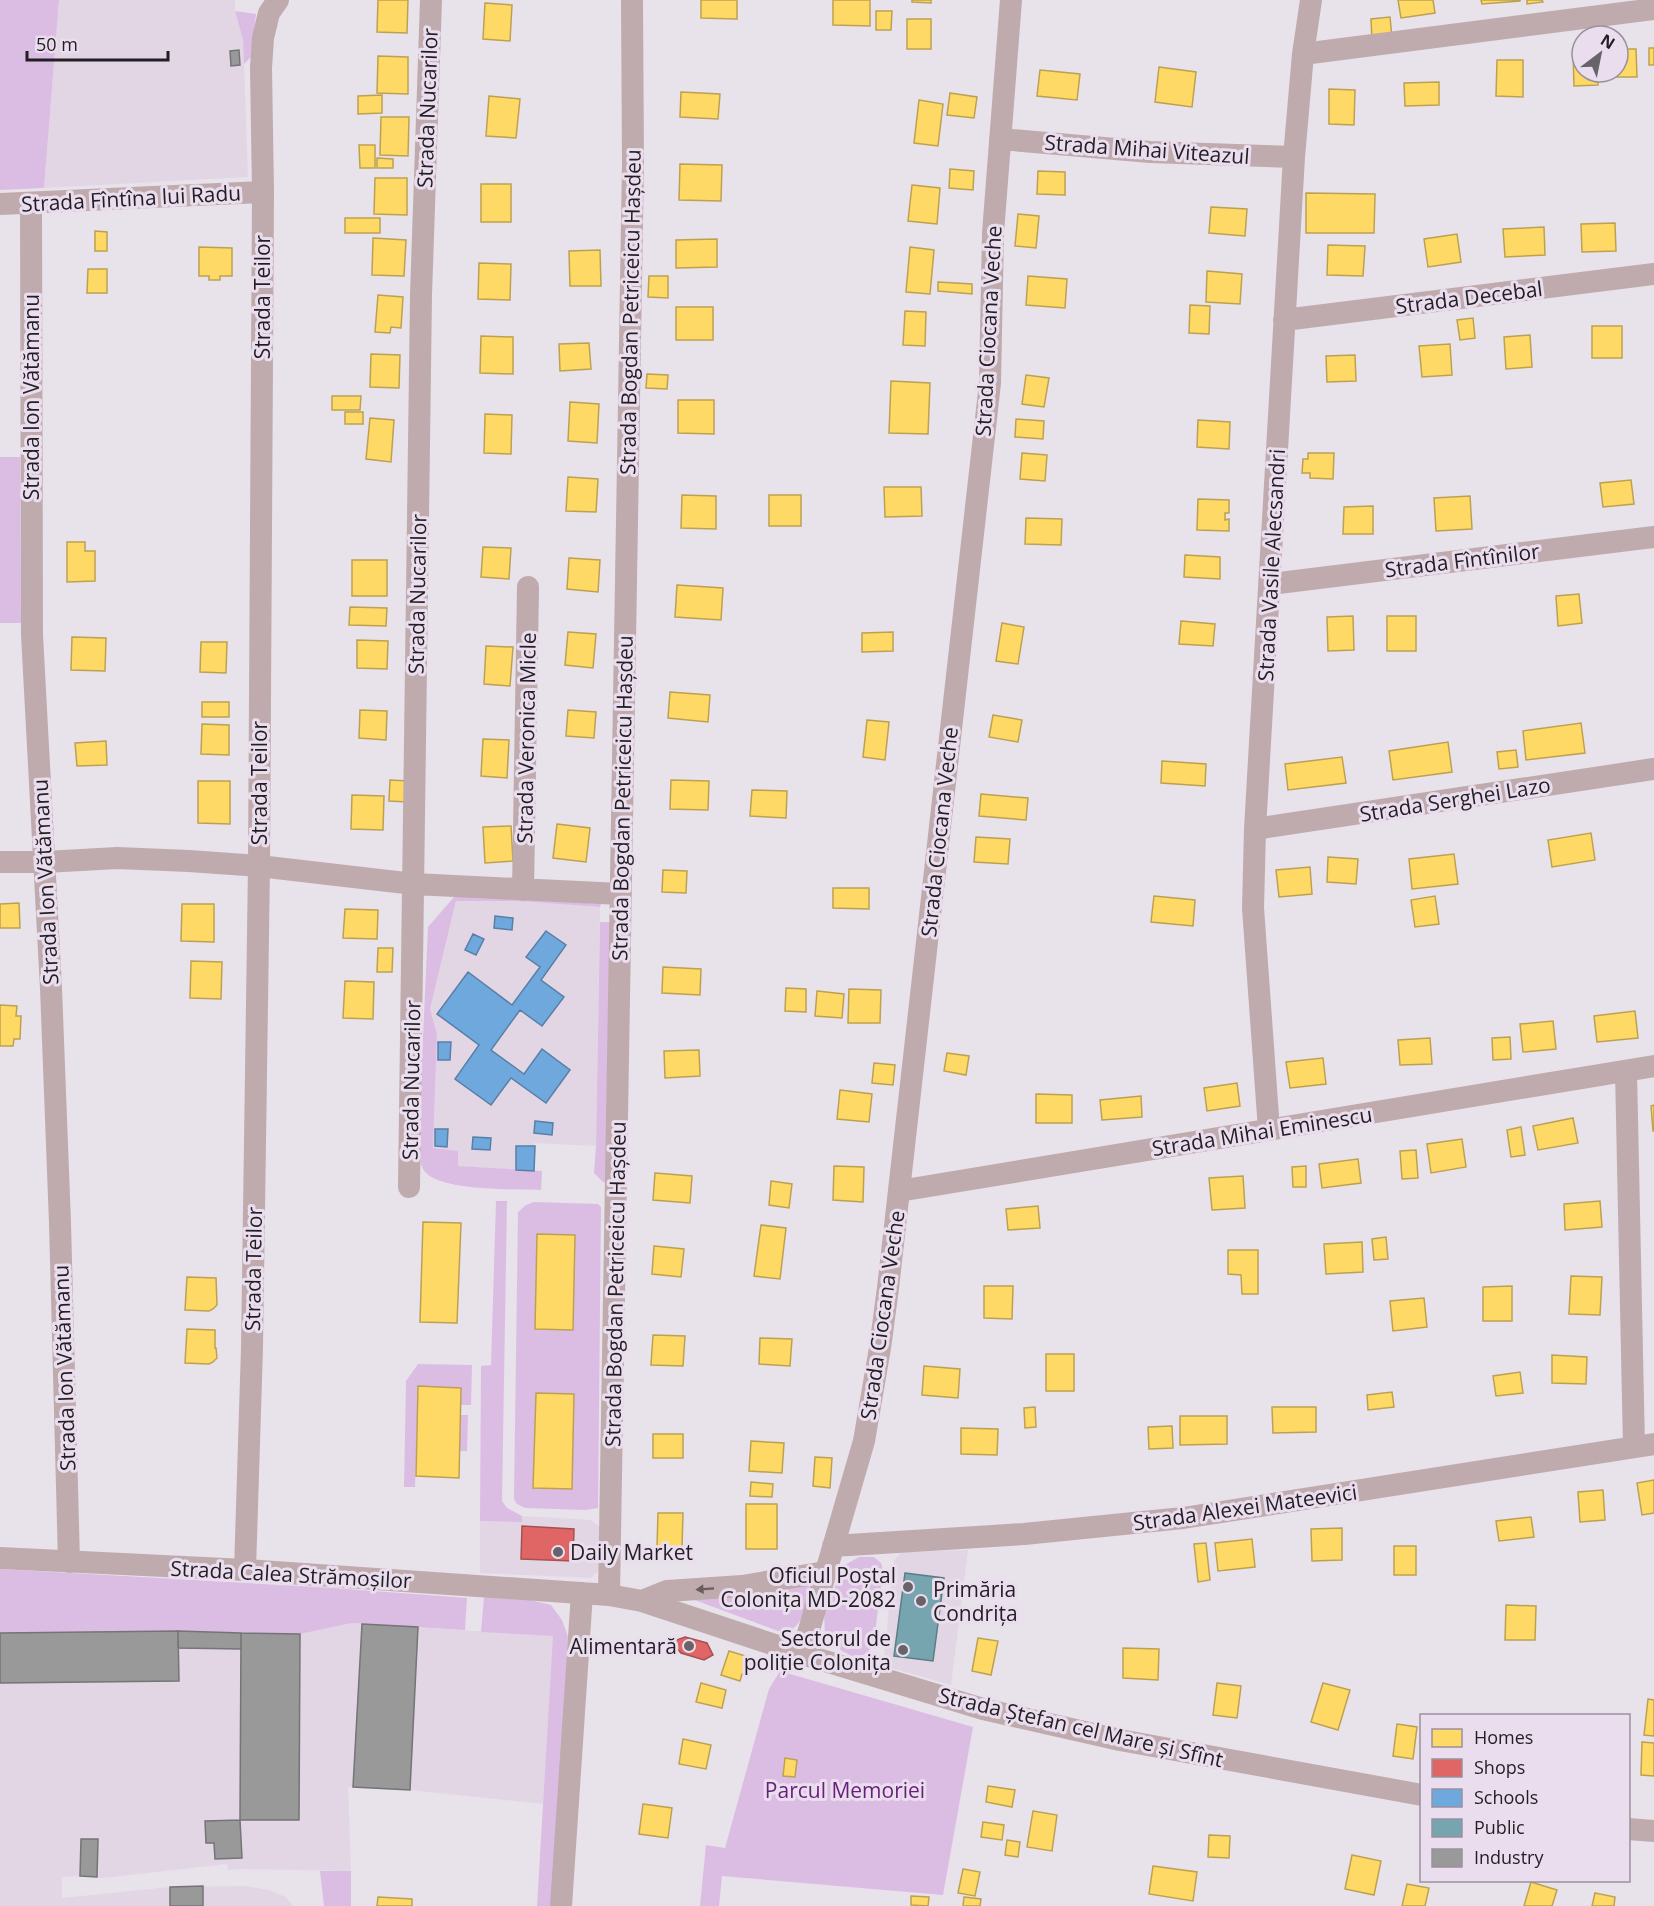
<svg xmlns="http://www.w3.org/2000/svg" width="1654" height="1906" viewBox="0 0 1654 1906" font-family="'Open Sans',sans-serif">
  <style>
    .built { fill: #e2d6e5 }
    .green { fill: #dbbde4 }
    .homes { fill: #ffd966; stroke: #bda152; stroke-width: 1.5 }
    .shops { fill: #e06666; stroke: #a75052; stroke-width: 1.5 }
    .schools { fill: #6fa8dc; stroke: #587fa5; stroke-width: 1.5 }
    .public { fill: #76a5af; stroke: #5d7c85; stroke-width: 1.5 }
    .industry { fill: #999; stroke: #757476; stroke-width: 1.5 }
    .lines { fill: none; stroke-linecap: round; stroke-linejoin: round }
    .minor { stroke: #bfabad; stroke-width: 22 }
    .oneway { fill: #695d62 }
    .poi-dot { fill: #676369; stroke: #eadeee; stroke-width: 2 }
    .labels { text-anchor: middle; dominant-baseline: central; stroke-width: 6; stroke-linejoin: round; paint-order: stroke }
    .street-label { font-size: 21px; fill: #221e24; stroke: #eadeee }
    .poi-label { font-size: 21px; fill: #221e24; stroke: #eadeee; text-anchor: end }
    .park-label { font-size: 21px; fill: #671f7a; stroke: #eadeee }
  </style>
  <rect width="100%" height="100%" fill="#e8e2ea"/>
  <path class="built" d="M59 0H235V11L243 40 248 177 44 188Z
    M456 901H518L600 907 596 1146 534 1143V1171L458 1166 433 1148 437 1034 430 1009Z
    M522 1516 591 1520 602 1528 601 1568 591 1578 480 1573V1521L521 1522Z
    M968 1550 951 1685 888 1667 884 1656 894 1561 901 1552Z
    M352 1623 554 1636 543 1804 410 1790 348 1787 351 1871 243 1869 228 1870 227 1864 103 1878 80 1876 62 1877V1898L170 1887 244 1886 269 1890 286 1897 293 1906H0V1633L178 1631 300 1634Z"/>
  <path class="green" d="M0 0H59L44 188 0 190Z
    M235 11 256 14 251 57 244 64 243 40Z
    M0 457H20L21 623H0Z
    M496 896 601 904 600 907 518 901H456L430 1009 437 1034 433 1148 458 1151V1166L542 1171 541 1190C516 1189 443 1191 426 1173 420 1167 419 1156 418 1147L428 927 454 897Z
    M600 922H611L606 1178 604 1183 594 1173 596 1146Z
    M496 1201H507L502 1501 507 1508 522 1516V1522L480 1521 481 1366 491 1365Z
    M534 1202 598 1204 601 1207 598 1508 586 1510 525 1508 517 1504 514 1499 518 1212 526 1205Z
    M418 1364 472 1365 471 1405H461V1388L418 1387 415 1487H404L406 1381Z
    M460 1415H468L467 1451H459Z
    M859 1557H874L881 1563 883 1570 874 1641C871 1651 865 1655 856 1658L842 1651 825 1633 824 1615 843 1566Z
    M0 1569 333 1588 467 1598 465 1630 352 1623 300 1634 178 1631 0 1633Z
    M808 1584 810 1588C804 1607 803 1635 778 1631L684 1596Z
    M484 1597 530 1600 551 1605 562 1620 568 1637 553 1906H537L553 1636 481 1632Z
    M780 1671 973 1727 943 1895 722 1876 719 1906H700L706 1845 725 1848 769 1689Z
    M320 1871H351V1906H324Z"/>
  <path class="homes" d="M378 0H408L407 33 377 32Z
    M701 0H737V19L701 18Z
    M833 0H870V26L833 25Z
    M912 0H931V3L912 2Z
    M1398 0H1433L1435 13 1401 18Z
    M1481 0H1520V1L1482 4Z
    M1527 0H1542L1543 2 1527 4Z
    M485 3 512 5 510 41 483 39Z
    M876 11H892L891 30H876Z
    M1390 17 1392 38 1372 40 1371 19Z
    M907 19H931V49H907Z
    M1649 48H1654V65H1649Z
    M1618 49H1636L1637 77H1614V72H1618Z
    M1573 53H1582V72H1598V85L1574 86Z
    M378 56 408 57V94L377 93Z
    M1497 60H1523V97L1496 96Z
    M1159 67 1196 72 1192 107 1155 102Z
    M1040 70 1080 74 1077 100 1037 96Z
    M1439 82V105L1405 106 1404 83Z
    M1329 89 1355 90 1354 125 1329 124Z
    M681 92 720 94 718 119 680 117Z
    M950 93 977 97 974 118 947 115Z
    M382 95V113L358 114V96Z
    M489 96 520 99 516 138 486 136Z
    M919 100 943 104 938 146 914 143Z
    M381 117H409L408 156 380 155Z
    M359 145H375V168H360Z
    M377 158 393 159V168H377Z
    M680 164 722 165 721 201 679 200Z
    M950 169 974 171 973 190 949 188Z
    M1038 171 1065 172V195L1037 194Z
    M375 178H407V215L374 214Z
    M481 184H511V222H481Z
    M912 185 940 188 937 224 908 221Z
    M1306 193 1375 194 1374 233H1306Z
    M1211 207 1247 209 1245 236 1209 233Z
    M1018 214 1039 216 1036 248 1015 246Z
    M345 218H380V233H345Z
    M1615 223 1616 251 1582 252 1581 224Z
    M1544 227 1545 255 1505 257 1503 229Z
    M95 231 107 232V251H95Z
    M1457 234 1461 262 1428 267 1424 239Z
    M373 238 406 240 404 276 372 275Z
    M717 239V267L676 268V240Z
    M1328 245 1365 246 1363 276 1327 275Z
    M199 247 232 248V276H220V280H209V276H199Z
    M910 247 934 250 930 294 906 292Z
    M600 250 601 286H570L569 251Z
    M479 263 511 264 510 300 478 299Z
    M88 269H107V293H87Z
    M1207 271 1242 274 1240 304 1206 302Z
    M649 276H668V298L648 297Z
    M1028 276 1067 279 1065 308 1026 305Z
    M938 282 972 284V294L938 291Z
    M378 295 403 297 401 328 391 327 390 333 375 332Z
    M1190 305 1210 306 1209 334 1189 333Z
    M676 307H713V340H676Z
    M905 311 926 312 925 346 903 345Z
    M1473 318 1475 338 1460 340 1457 320Z
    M1592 326H1622V358H1592Z
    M1530 335 1532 367 1506 369 1504 337Z
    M481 336 513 337V374L480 373Z
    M589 343 591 369 560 371 559 344Z
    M1450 344 1452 375 1422 377 1419 346Z
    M371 354 400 355 399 388 370 387Z
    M1355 355 1356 381 1327 382 1326 356Z
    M647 374 668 375 667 389 646 388Z
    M1026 375 1049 378 1044 407 1022 404Z
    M891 381 930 383 928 434 889 433Z
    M332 396H361L360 410H332Z
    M678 400H714V434L678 433Z
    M570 402 599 404 597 443 568 441Z
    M345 412H363V424H345Z
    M485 414 512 415 511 454 484 453Z
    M370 418 394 420 391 462 366 459Z
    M1016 419 1044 421 1043 439 1015 437Z
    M1198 420 1230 422 1229 449 1197 447Z
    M1022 453 1047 455 1045 481 1020 479Z
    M1308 453H1334L1333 479 1310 478V473H1302L1303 459H1308Z
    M568 477 598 479 596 512 566 511Z
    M1631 480 1634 504 1603 507 1600 483Z
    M884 487H921L922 516 885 517Z
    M682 495 716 496V529L681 528Z
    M769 495H801V526H769Z
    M1470 496 1472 529 1436 531 1434 498Z
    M1198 499 1229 500V513H1225V520L1229 519V531L1197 530Z
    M1373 506V534H1343L1344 507Z
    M1026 518 1062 519 1061 545 1025 544Z
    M67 542H85V551H95V581L67 582Z
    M483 547 511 548 509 579 481 577Z
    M1185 555 1220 557V579L1184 577Z
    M569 558 600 560 598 592 567 589Z
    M352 560H387V596H352Z
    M677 585 723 588 721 620 675 617Z
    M1579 594 1582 623 1558 626 1556 596Z
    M350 607 387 608 386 626 349 625Z
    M1353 616 1354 650 1328 651 1327 617Z
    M1387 616H1416V651H1387Z
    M1181 621 1215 624 1213 646 1179 644Z
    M1002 623 1024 627 1018 664 996 661Z
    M568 632 596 634 593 668 565 665Z
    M893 632V651L862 652V633Z
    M72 637 106 638 105 671 71 670Z
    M357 640 388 641 387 669 357 668Z
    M201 642H227L226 673 200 672Z
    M486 646 513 647 510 686 484 684Z
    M670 692 710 695 708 722 668 718Z
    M202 702H229V717H202Z
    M360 710 387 711 386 740 359 738Z
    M568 710 596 712 594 738 566 736Z
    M993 715 1022 720 1018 742 989 737Z
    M867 720 889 722 885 760 863 757Z
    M1581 723 1585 753 1526 760 1523 731Z
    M202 724 229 725V755L201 754Z
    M483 739 509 740 507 778 481 776Z
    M106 741 107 765 77 766 75 743Z
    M1448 742 1452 772 1393 780 1389 751Z
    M1516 750 1518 767 1499 769 1497 752Z
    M1342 757 1346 783 1288 790 1285 764Z
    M1162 761 1206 764 1205 786 1161 783Z
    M390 780 408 781 407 802 389 801Z
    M671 780 709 781 708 810 670 809Z
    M198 781H230V824L198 823Z
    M752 790 787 791 786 818 750 816Z
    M981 794 1028 798 1026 820 979 816Z
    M352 795 384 796 383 830 351 829Z
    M557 824 590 828 586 862 553 858Z
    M511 826 513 861 485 863 483 827Z
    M1591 833 1595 860 1552 867 1548 840Z
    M976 837 1010 839 1008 864 974 862Z
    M1454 854 1458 884 1412 889 1409 859Z
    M1328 857 1358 859 1356 884 1327 882Z
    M1310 867 1312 894 1279 897 1276 870Z
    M663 870 687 871 686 893 662 892Z
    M833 888H869V909L833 908Z
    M1154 896 1195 900 1193 926 1151 922Z
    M1435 896 1439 924 1415 927 1411 900Z
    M19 903 20 928H0V904Z
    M182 904H214V942L181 941Z
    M345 909 378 910 377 939 343 938Z
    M378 948H393L392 972H377Z
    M191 961 222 962 221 999 190 998Z
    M663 967 701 969 700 995 662 993Z
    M345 981 374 982 373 1019 343 1018Z
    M786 988 806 989V1012L785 1011Z
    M849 989 881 990 880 1023H848Z
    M817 991 844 994 842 1018 815 1016Z
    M0 1005 17 1006 16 1016H21L20 1039H14L13 1046H0Z
    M1635 1011 1638 1038 1597 1042 1594 1016Z
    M1553 1021 1556 1049 1523 1052 1520 1024Z
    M1510 1037 1511 1059 1493 1060 1492 1038Z
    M1430 1038 1432 1064 1400 1065 1398 1040Z
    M699 1050 700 1076 665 1078 664 1051Z
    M947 1053 969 1056 966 1075 944 1071Z
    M1323 1058 1326 1084 1290 1088 1286 1062Z
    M874 1063 895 1065 893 1085 872 1083Z
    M1237 1083 1240 1106 1207 1111 1204 1088Z
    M840 1090 872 1094 869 1122 837 1119Z
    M1036 1094 1072 1095V1123H1036Z
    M1141 1096 1142 1117 1102 1120 1100 1100Z
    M1654 1105V1131H1653L1651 1106Z
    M1573 1118 1578 1143 1538 1150 1533 1126Z
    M1521 1127 1525 1155 1511 1157 1507 1130Z
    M1462 1139 1466 1167 1431 1173 1427 1144Z
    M1416 1150 1418 1178 1402 1179 1400 1151Z
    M1358 1159 1361 1183 1322 1188 1319 1164Z
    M834 1166 864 1167 863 1202 833 1200Z
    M1306 1166V1187H1293L1292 1167Z
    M655 1173 692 1176 690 1203 653 1200Z
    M1243 1176 1245 1208 1212 1210 1209 1178Z
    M771 1181 792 1184 789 1208 769 1205Z
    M1600 1201 1602 1227 1565 1230 1564 1204Z
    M1038 1206 1040 1228 1008 1230 1006 1209Z
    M423 1222 461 1223 457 1323 420 1322Z
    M761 1225 786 1228 780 1279 754 1276Z
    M537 1234 575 1235 573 1330 535 1329Z
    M1386 1237 1388 1259 1374 1260 1372 1239Z
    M1362 1242 1363 1272 1326 1274 1324 1244Z
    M654 1246 684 1249 681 1277 652 1274Z
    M1228 1250H1258V1294H1242L1241 1275 1228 1274Z
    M1571 1276 1602 1277 1600 1315 1569 1314Z
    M187 1277 216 1278 217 1305 213 1309 209 1311 185 1310Z
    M984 1286H1013L1012 1319 984 1318Z
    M1512 1286V1321H1483V1287Z
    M1424 1298 1427 1327 1393 1331 1390 1301Z
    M187 1329 215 1330V1348H216L217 1358 213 1362 209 1364 185 1363Z
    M653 1335 685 1336 683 1366 651 1365Z
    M760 1338 792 1339 790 1366 759 1364Z
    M1046 1354H1074V1391H1046Z
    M1552 1355 1587 1357 1586 1384 1552 1383Z
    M924 1366 960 1369 958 1398 922 1395Z
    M1520 1372 1523 1393 1496 1396 1493 1376Z
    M418 1386 461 1388 459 1478 416 1476Z
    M1392 1392 1394 1407 1368 1410 1367 1395Z
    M536 1393 574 1394 572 1489 533 1488Z
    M1035 1407 1036 1427 1025 1428 1024 1408Z
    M1272 1407H1316V1432L1273 1433Z
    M1180 1416H1227V1444L1180 1445Z
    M1172 1426 1173 1448 1149 1449 1148 1427Z
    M961 1428 998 1429 997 1455 961 1454Z
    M653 1434H683V1458H653Z
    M751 1441 784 1443 782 1473 749 1471Z
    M815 1457 832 1458 830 1488 813 1486Z
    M1654 1480V1513L1642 1515 1637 1483Z
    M751 1482 773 1484 772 1497 750 1496Z
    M1603 1490 1605 1520 1580 1522 1578 1492Z
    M746 1504H777V1549H746Z
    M658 1513H683L682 1548H657Z
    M1531 1517 1534 1537 1499 1541 1496 1521Z
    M1342 1528V1560L1312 1561 1311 1529Z
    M1252 1539 1255 1567 1218 1571 1215 1543Z
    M1206 1543 1210 1580 1198 1582 1194 1544Z
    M1394 1546H1416V1575H1394Z
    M859 1579a5 5 0 1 1 10 0a5 5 0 1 1-10 0Z
    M1506 1605 1536 1606 1535 1640H1505Z
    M978 1638 998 1641 991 1675 972 1671Z
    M1123 1648 1159 1649 1158 1680 1123 1678Z
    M729 1651 752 1658 747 1676 742 1674 740 1681 721 1675Z
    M701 1683 726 1690 722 1708 696 1702Z
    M1217 1683 1241 1686 1237 1718 1213 1715Z
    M1323 1683 1350 1690 1338 1730 1311 1722Z
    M1648 1699 1654 1700V1736L1644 1735Z
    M1397 1724 1417 1727 1413 1759 1393 1756Z
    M683 1739 711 1745 706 1769 679 1764Z
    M1642 1742 1654 1743V1776L1641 1775Z
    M785 1758 797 1760 795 1777 783 1776Z
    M988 1786 1015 1790 1012 1807 986 1802Z
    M643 1804 672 1808 668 1838 639 1834Z
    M1033 1811 1057 1815 1052 1851 1027 1847Z
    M983 1822 1004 1825 1002 1840 981 1837Z
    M1209 1835 1230 1836 1229 1858 1208 1857Z
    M1007 1840 1020 1842 1018 1857 1005 1855Z
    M1352 1855 1381 1861 1374 1895 1345 1889Z
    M1153 1866 1197 1872 1193 1901 1149 1894Z
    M963 1869 980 1872 975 1896 958 1893Z
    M1531 1882 1557 1890 1552 1906H1524Z
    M1407 1884 1429 1888 1425 1906H1402Z
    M1595 1893 1615 1897 1614 1906H1592Z
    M911 1896 929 1897 928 1906 911 1905Z
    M378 1897 412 1899V1906H377Z
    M964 1897 981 1899 980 1906H963Z"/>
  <path class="shops" d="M522 1526 574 1529 573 1561 521 1559Z
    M685 1637 707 1643 713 1655 704 1660 681 1653 671 1642Z"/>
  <path class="schools" d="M495 916 513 918 512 930 494 928Z
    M546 931 566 945 541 980 564 997 542 1026 520 1010 491 1050 524 1074 542 1049 570 1070 546 1103 511 1078 491 1105 455 1079 479 1045 437 1014 468 972 512 1005 540 967 526 957Z
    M473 934 484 939 476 955 465 950Z
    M438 1042H451L450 1060H438Z
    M535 1121 553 1123 552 1135 534 1133Z
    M435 1129H448L447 1147 435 1146Z
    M473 1137 491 1138 490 1150 472 1149Z
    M516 1146H535L534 1171 516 1170Z"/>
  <path class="public" d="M905 1573 944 1578 933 1661 894 1656Z"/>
  <path class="industry" d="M239 50 240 65 231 66 230 51Z
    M362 1624 418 1627 410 1790 353 1787Z
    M178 1631 179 1681 0 1683V1633Z
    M178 1631 241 1633V1649L178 1648Z
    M241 1633 300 1634 299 1820H240Z
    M240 1820 242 1858 215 1859 214 1843H206L205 1821Z
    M81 1839H98L97 1877 80 1876Z
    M203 1886V1906H170V1887Z"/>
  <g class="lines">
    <path class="minor" d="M1303 54 1654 9
      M1000 139 1150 152 1294 157
      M31 203 32 635 51 988 60 1223 69 1562
      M0 204 263 192
      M1284 320 1654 274
      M1270 584 1654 537
      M1255 829 1654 769
      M0 862H45L117 858 189 861 259 866 414 884 620 894
      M523 890 528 587
      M1626 1071 1634 1447
      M1269 1130 1253 908 1255 829 1294 157 1303 54 1311 0
      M409 1187 421 295 431 0
      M899 1191 1654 1066
      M833 1546 1024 1534 1183 1518 1654 1444
      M0 1558 245 1570 609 1595 642 1601 802 1654 983 1709 1120 1740 1422 1795
      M245 1570 252 1348 259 866 263 192 261 68 263 38 269 13 278 0
      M609 1595 633 163 632 0
      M642 1601 667 1591 742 1586 825 1572
      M802 1654 864 1441 880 1348 888 1288 990 383 993 233 1011 0
      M1628 1829 1654 1831
      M561 1906 582 1593"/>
  </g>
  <defs><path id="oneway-solid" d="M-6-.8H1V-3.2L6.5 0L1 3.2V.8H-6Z" transform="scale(1.5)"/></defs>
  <use class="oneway" href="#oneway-solid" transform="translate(705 1589) rotate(176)"/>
  <g class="poi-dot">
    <circle cx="558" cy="1552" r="6"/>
    <circle cx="908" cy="1587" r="6"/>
    <circle cx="921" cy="1601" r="6"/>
    <circle cx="689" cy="1646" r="6"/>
    <circle cx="903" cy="1650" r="6"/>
  </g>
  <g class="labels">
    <g class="street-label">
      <text transform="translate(427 108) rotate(-88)">Strada Nucarilor</text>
      <text transform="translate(1147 149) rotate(4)">Strada Mihai Viteazul</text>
      <text transform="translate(131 198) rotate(-3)">Strada Fîntîna lui Radu</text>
      <text transform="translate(262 297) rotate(-90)">Strada Teilor</text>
      <text transform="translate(1469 297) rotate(-7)">Strada Decebal</text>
      <text transform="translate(630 312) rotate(-89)">Strada Bogdan Petriceicu Hașdeu</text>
      <text transform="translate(988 331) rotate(-87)">Strada Ciocana Veche</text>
      <text transform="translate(31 397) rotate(-90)">Strada Ion Vătămanu</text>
      <text transform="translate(1462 560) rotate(-7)">Strada Fîntînilor</text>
      <text transform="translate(1271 565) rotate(-87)">Strada Vasile Alecsandri</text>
      <text transform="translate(417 594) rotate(-89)">Strada Nucarilor</text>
      <text transform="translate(526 738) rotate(-89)">Strada Veronica Micle</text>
      <text transform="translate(259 783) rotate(-90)">Strada Teilor</text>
      <text transform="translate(622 798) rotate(-89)">Strada Bogdan Petriceicu Hașdeu</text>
      <text transform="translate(1455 799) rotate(-9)">Strada Serghei Lazo</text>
      <text transform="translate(939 832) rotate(-84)">Strada Ciocana Veche</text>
      <text transform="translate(45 882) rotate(-93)">Strada Ion Vătămanu</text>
      <text transform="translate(411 1080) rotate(-89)">Strada Nucarilor</text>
      <text transform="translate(1262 1131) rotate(-9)">Strada Mihai Eminescu</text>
      <text transform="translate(253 1269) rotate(-89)">Strada Teilor</text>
      <text transform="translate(615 1284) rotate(-89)">Strada Bogdan Petriceicu Hașdeu</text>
      <text transform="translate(882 1315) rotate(-82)">Strada Ciocana Veche</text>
      <text transform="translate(64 1368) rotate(-92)">Strada Ion Vătămanu</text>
      <text transform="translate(1245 1507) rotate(-8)">Strada Alexei Mateevici</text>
      <text transform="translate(291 1574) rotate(3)">Strada Calea Strămoșilor</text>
      <text transform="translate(1081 1727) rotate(13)">Strada Ștefan cel Mare și Sfînt</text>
    </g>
    <g class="poi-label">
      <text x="570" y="1552" text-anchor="start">Daily Market</text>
      <text x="896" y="1575">Oficiul Poștal<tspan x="896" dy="24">Colonița MD-2082</tspan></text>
      <text x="933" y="1589" text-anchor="start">Primăria<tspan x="933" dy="24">Condrița</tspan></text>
      <text x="891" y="1638">Sectorul de<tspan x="891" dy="24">poliție Colonița</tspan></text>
      <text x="677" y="1646">Alimentară</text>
    </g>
    <g class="park-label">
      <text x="845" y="1790">Parcul Memoriei</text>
    </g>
  </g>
  <rect x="1420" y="1714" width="210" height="168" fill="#eadeee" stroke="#9a919d" stroke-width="1.5"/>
  <rect x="1432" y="1729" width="30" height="18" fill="#ffd966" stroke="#9a919d" stroke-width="1.5"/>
  <text x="1474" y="1744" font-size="18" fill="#221e24">Homes</text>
  <rect x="1432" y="1759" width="30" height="18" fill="#e06666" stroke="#9a919d" stroke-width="1.5"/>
  <text x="1474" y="1774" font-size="18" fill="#221e24">Shops</text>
  <rect x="1432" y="1789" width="30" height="18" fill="#6fa8dc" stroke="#9a919d" stroke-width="1.5"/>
  <text x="1474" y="1804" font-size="18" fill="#221e24">Schools</text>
  <rect x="1432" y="1819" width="30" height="18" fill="#76a5af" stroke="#9a919d" stroke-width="1.5"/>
  <text x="1474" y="1834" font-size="18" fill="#221e24">Public</text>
  <rect x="1432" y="1849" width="30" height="18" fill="#999999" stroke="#9a919d" stroke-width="1.5"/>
  <text x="1474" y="1864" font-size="18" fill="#221e24">Industry</text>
  <g transform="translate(1600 54) rotate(32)"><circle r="28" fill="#eadeee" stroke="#9a919d" stroke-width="1.5"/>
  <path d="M0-4.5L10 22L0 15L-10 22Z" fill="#676369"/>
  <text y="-9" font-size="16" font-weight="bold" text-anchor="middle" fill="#221e24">N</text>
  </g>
  <path d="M27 51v9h141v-9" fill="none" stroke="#221e24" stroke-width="3"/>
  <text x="36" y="51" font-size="18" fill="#221e24" stroke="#eadeee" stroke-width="4.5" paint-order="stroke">50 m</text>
</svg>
